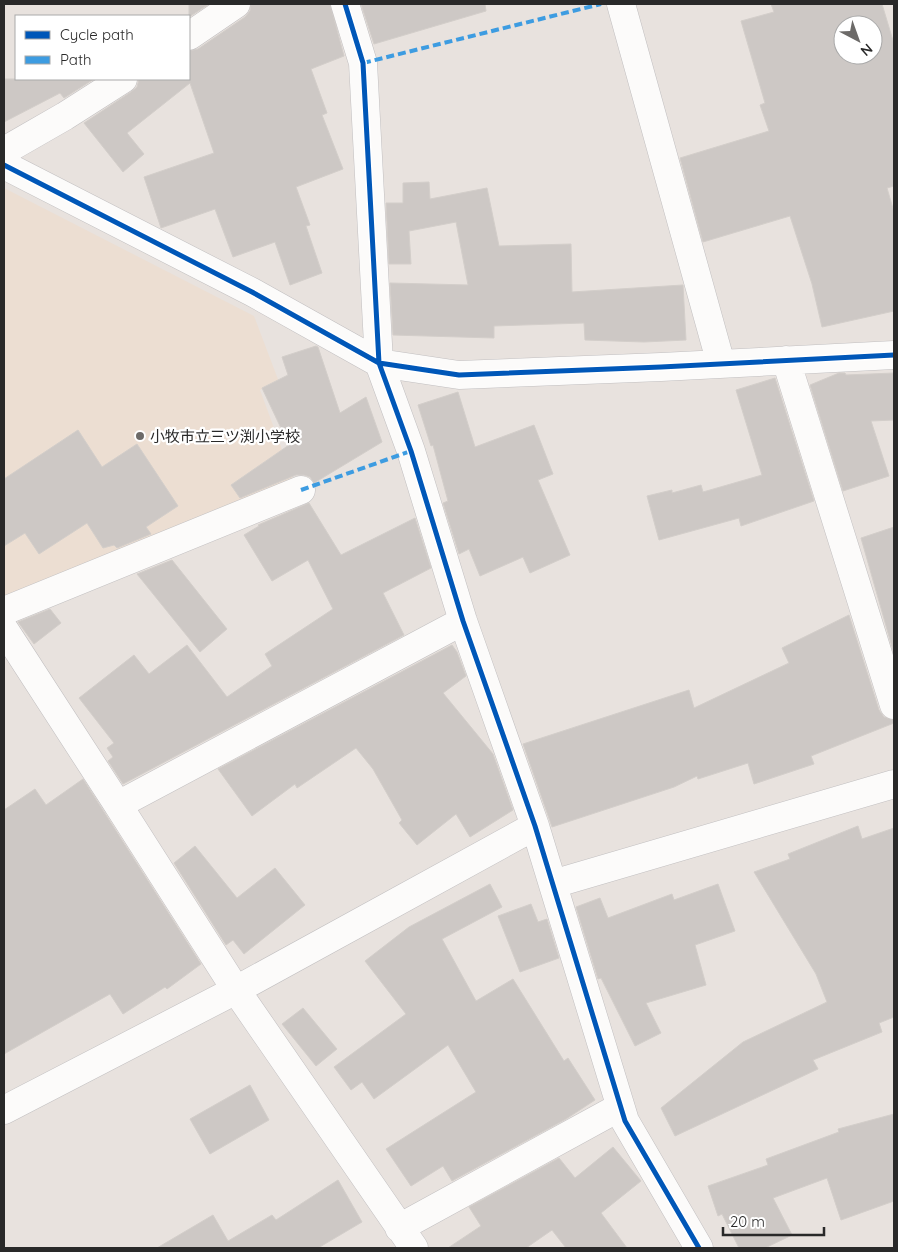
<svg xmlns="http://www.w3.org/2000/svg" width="898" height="1252" viewBox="0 0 898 1252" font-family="Quicksand,'Noto Sans JP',sans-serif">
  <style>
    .education { fill: #ecded2 }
    .building { fill: #cdc8c5; stroke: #d3ceca; fill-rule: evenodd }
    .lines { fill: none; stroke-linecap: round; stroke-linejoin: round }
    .street-casing { stroke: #c1bfc0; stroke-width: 29 }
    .street { stroke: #fcfbfa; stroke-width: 28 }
    .quiet { stroke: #3d9ce1; stroke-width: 4; stroke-dasharray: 8 4; stroke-linecap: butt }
    .cycleway-casing { stroke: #fff; stroke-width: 8 }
    .cycleway { stroke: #0057b8; stroke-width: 5 }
    .poi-dot { fill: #6c6a68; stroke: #fff; stroke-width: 2 }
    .labels { text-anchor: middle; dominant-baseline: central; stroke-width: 4.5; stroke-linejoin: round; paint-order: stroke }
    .poi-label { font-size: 15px; fill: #292929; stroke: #fff; text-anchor: start }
  </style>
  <rect width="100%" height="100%" fill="#e8e2de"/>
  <path class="education" d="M4 188 254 316 279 382 260 390 294 482 4 602Z"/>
  <path class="building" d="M189 4H209L189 17Z
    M251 4H330L344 56 311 69 327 113 322 115 343 169 296 187 310 225 306 226 322 273 290 285 275 242 233 257 215 209 161 228 144 177 214 153 190 83 127 133 144 154 123 172 84 123 131 92 137 87 139 79H189V51L198 49 245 17 250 11Z
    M361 4H485L486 11 374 44Z
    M771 4H882L894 44V186L887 188 894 212V311L822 327 812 284 790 216 703 242 680 158 769 131 760 105 765 103 741 21 774 12ZM843 25H873V55H843Z
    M4 79H94L64 98 60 93 4 122Z
    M429 182 430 199 487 188 499 246 571 244 572 292 683 285 686 340 644 342 585 340 584 323 494 326V338L393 335 390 283 468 285 456 222 409 231 411 264H389L386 203H403V183Z
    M316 346 318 347 340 413 366 397 382 442 314 483 310 477 304 475H296L240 498 231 485 289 445 262 388 288 375 282 357Z
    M839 373H845L846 375 894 373V420L871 421 889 476 843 491 810 385Z
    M775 378 814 501 741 526 739 518 659 540 647 496 672 490V493L701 485 703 492 762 475 736 390Z
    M458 392 475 447 534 425 553 474 538 480 570 555 530 573 523 557 480 576 469 549 459 554 443 503 448 501 433 445 431 446 418 405Z
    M78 430 102 467 137 444 178 506 146 527 151 534 117 548 114 545 103 548 87 523 39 554 25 533 4 546V479Z
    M309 503 341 555 415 518 431 568 383 593 404 635 123 784 108 761 113 757 107 748 114 743 79 698 134 655 149 674 187 645 227 697 272 666 265 654 333 609 308 560 272 581 244 535 259 526 258 525Z
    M894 527V654L861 538Z
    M172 560 227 629 200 652 137 574Z
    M50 609 61 623 34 644 18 622Z
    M849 615 879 710 884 717 894 720V723L811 756 814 764 754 784 748 763 698 779 697 776 674 787 552 827 523 744 689 690 694 708 789 663 782 648Z
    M452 645 457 652 466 676 443 693 493 754 513 810 470 837 456 814 417 845 399 823 402 820 373 769 356 748 297 788 295 784 252 816 218 769Z
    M83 779 201 964 167 989 165 987 123 1014 110 994 4 1054V810L35 789 46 805Z
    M858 826 862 839 894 828V1017L879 1023 882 1032 813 1060 818 1069 675 1136 661 1108 743 1042 827 1002 816 974 754 872 790 859 788 854Z
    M195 846 237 898 275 868 305 905 244 954 233 940 226 945 174 863Z
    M490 884 502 907 442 939 476 1001 513 979 564 1061 568 1058 595 1100 566 1119 452 1181 443 1166 411 1186 386 1149 476 1092 448 1045 374 1099 362 1082 351 1090 334 1067 406 1014 365 961 409 927Z
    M718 884 735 931 695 945 706 985 646 1003 661 1033 635 1046 601 978 598 979 576 907 600 898 608 918 672 894 674 900Z
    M531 904 538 922 547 919 559 958 520 972 498 916Z
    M303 1008 337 1049 316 1066 282 1024Z
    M250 1085 269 1120 210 1154 190 1119Z
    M894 1114V1201L841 1220 827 1178 773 1198 792 1235 765 1248H739L722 1214 718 1216 708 1186 768 1165 766 1159 839 1132 838 1129Z
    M613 1147 641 1181 601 1213 627 1248H566L552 1230 526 1248H448L481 1226 469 1207 559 1158 575 1178Z
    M338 1180 362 1222 318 1248H157L213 1215 228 1241 272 1215 276 1220Z"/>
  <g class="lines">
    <defs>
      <path id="street" d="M345 4 363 63 379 363 411 451 463 621 535 826 625 1121 699 1248
        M621 4 721 364
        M189 36 236 4
        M4 151 65 116 123 79
        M4 165 252 292 379 363 459 375 661 367 894 355
        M786 360 894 705
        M4 611 301 490
        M4 629 118 805
        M553 884 894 784
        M4 1110 236 990 535 826
        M399 1228 620 1107
        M414 1248 236 990 118 805 463 621"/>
    </defs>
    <use href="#street" class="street-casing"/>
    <use href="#street" class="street"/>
    <path class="quiet" d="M363 63 601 4
      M301 490 411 451"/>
    <defs>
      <path id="cycleway" d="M345 4 363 63 379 363 411 451 463 621 535 826 625 1121 699 1248
        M4 165 252 292 379 363 459 375 661 367 894 355"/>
    </defs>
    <use href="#cycleway" class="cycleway-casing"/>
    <use href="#cycleway" class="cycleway"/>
  </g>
  <circle class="poi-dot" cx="140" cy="436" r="5"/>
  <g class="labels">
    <g class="poi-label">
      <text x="150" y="436">小牧市立三ツ渕小学校</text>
    </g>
  </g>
  <rect width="898" height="1252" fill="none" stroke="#292929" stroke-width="10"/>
  <rect x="15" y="15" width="175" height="65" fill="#ffffff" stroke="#a9a9a9"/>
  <rect x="25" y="31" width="25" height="8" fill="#0057b8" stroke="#a9a9a9"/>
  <text x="60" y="40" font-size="15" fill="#292929">Cycle path</text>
  <rect x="25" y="56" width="25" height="8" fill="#3d9ce1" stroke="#a9a9a9"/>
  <text x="60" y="65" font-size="15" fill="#292929">Path</text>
  <g transform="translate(858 40) rotate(139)"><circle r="24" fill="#ffffff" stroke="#a9a9a9"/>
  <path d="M0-4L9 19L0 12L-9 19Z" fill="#6c6a68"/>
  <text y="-8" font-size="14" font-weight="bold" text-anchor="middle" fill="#292929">N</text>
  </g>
  <path d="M723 1227v8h101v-8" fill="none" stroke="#292929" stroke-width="2.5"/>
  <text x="730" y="1227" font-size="15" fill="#292929" stroke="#ffffff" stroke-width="4" paint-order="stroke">20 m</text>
</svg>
